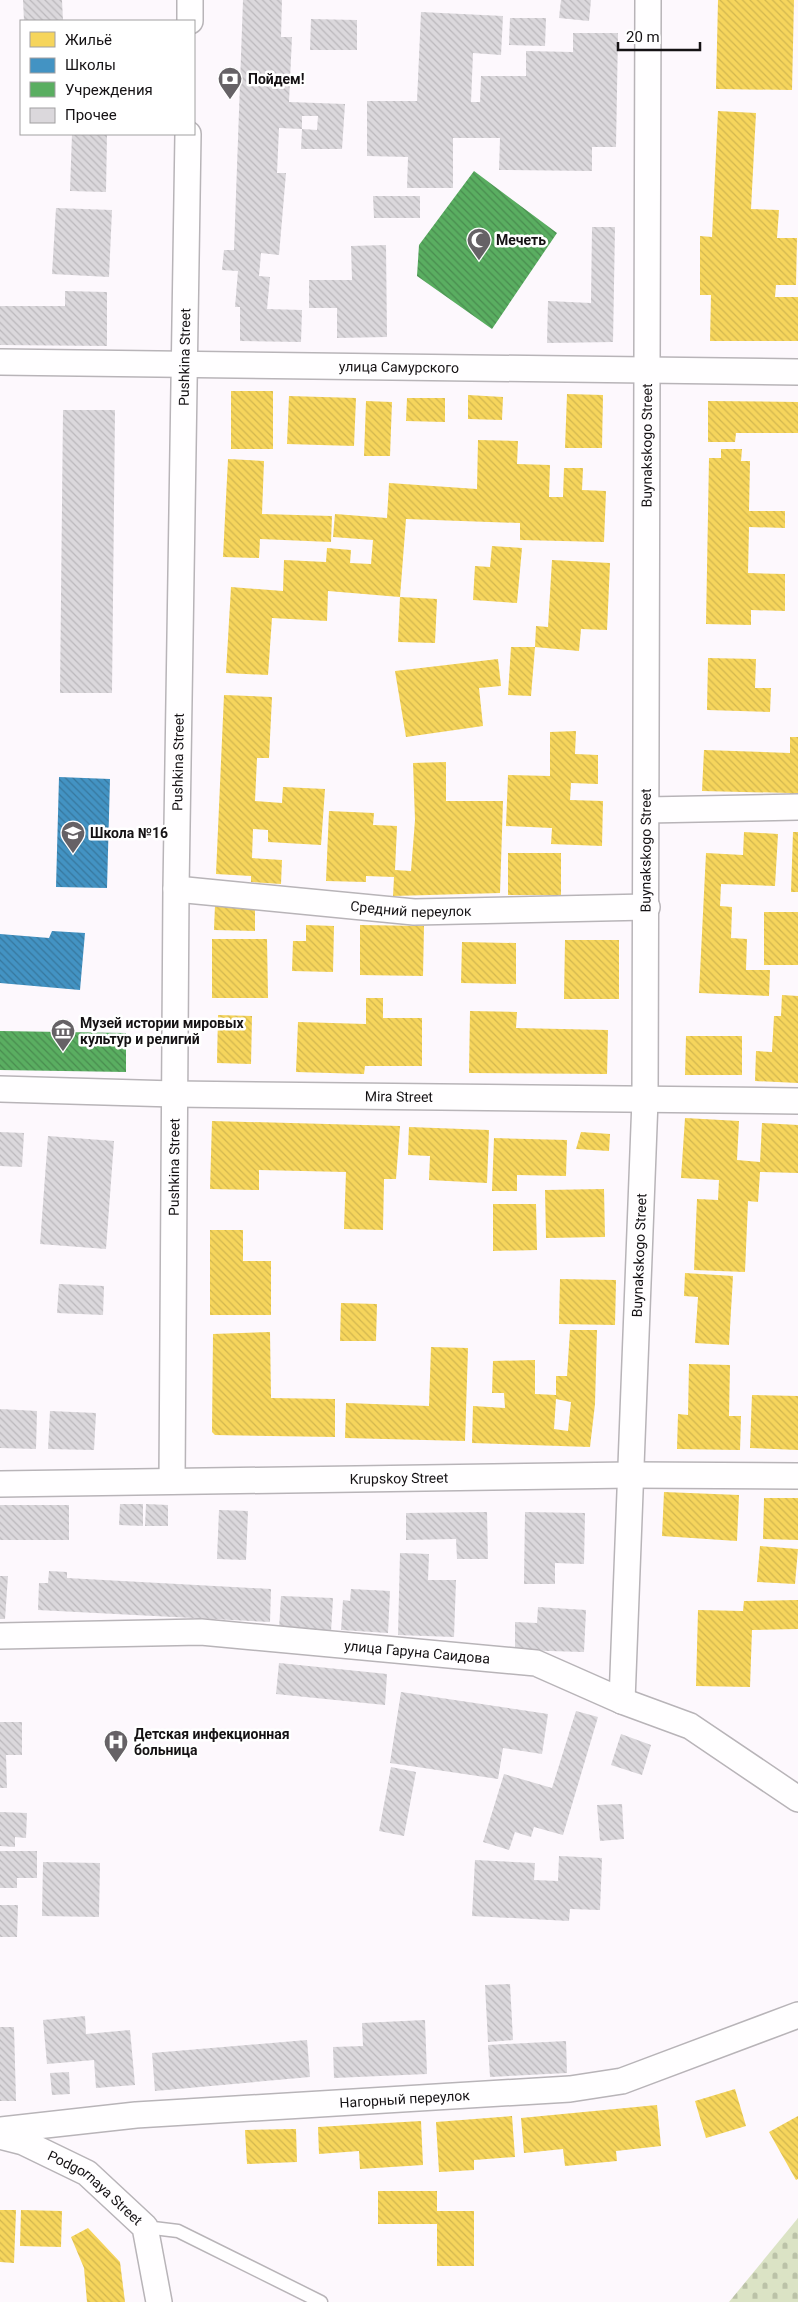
<svg xmlns="http://www.w3.org/2000/svg" width="798" height="2302" viewBox="0 0 798 2302" font-family="Roboto,sans-serif">
  <style>
    .cemetery { fill: url(#cemetery-stones) }
    .homes { fill: url(#homes-back-hatch); fill-rule: evenodd }
    .schools { fill: url(#schools-back-hatch) }
    .public { fill: url(#public-back-hatch) }
    .building { fill: url(#building-back-hatch) }
    .lines { fill: none; stroke-linecap: round; stroke-linejoin: round }
    .lane-casing { stroke: #b8b4b8; stroke-width: 15 }
    .street-casing { stroke: #b8b4b8; stroke-width: 28 }
    .lane { stroke: #fffeff; stroke-width: 12 }
    .street { stroke: #fffeff; stroke-width: 25 }
    .labels { text-anchor: middle; dominant-baseline: central; stroke-width: 5; stroke-linejoin: round; paint-order: stroke }
    .poi-label { font-size: 14px; font-weight: bold; fill: #151214; stroke: #fff; text-anchor: start }
    .street-label { font-size: 14px; fill: #151214; stroke: #fff }
  </style>
  <defs>
    <pattern id="cemetery-stones" width="16" height="16" patternUnits="userSpaceOnUse" patternTransform="scale(1.25)"><rect width="16" height="16" fill="#dbe3c5"/><path d="M2 7V4a2 2 0 0 1 4 0v3zM10 15v-3a2 2 0 0 1 4 0v3z" fill="#bbc2a8"/></pattern>
    <pattern id="homes-back-hatch" width="6" height="6" patternUnits="userSpaceOnUse" patternTransform="scale(1.25)"><rect width="6" height="6" fill="#f6d55c"/><path d="M-1 5l2 2M0 0l6 6M5-1l2 2" fill="none" stroke="#d2b64f"/></pattern>
    <pattern id="schools-back-hatch" width="6" height="6" patternUnits="userSpaceOnUse" patternTransform="scale(1.25)"><rect width="6" height="6" fill="#4393c3"/><path d="M-1 5l2 2M0 0l6 6M5-1l2 2" fill="none" stroke="#37779d"/></pattern>
    <pattern id="public-back-hatch" width="6" height="6" patternUnits="userSpaceOnUse" patternTransform="scale(1.25)"><rect width="6" height="6" fill="#5aae61"/><path d="M-1 5l2 2M0 0l6 6M5-1l2 2" fill="none" stroke="#498c4f"/></pattern>
    <pattern id="building-back-hatch" width="6" height="6" patternUnits="userSpaceOnUse" patternTransform="scale(1.25)"><rect width="6" height="6" fill="#dbd8dc"/><path d="M-1 5l2 2M0 0l6 6M5-1l2 2" fill="none" stroke="#bbb8bc"/></pattern>
  </defs>
  <rect width="100%" height="100%" fill="#fdf8fd"/>
  <path class="cemetery" d="M798 2218V2302H729Z"/>
  <path class="homes" d="M718 0H794L792 90 716 89Z
    M718 111 756 113 751 209 779 210 777 238H797L796 285H776L775 297H798V341H710L711 295H700V236L712 237Z
    M231 391H273V449H231Z
    M567 394 603 395 602 448H565Z
    M468 395 503 397 502 420 468 419Z
    M289 396 356 398 354 446 287 444Z
    M407 398H445V422L406 421Z
    M366 401 392 402 390 456H364Z
    M708 401 798 402V433H736L735 442H708Z
    M478 440 518 441 517 464 550 465 549 497H563L564 468H583L582 490 606 491 604 542 520 540V523L406 519 400 597 328 591 327 621 272 618 268 675 226 673 231 587 283 591 284 560 326 562 327 548 351 550 350 563 371 564 373 540 333 537 335 514 387 518 389 483 477 489Z
    M721 449H742L741 461H750L749 511H785V528L749 527 748 573 785 574V611L751 610V625L706 624 709 458H721Z
    M228 459 264 461 262 514 332 516 331 542 260 539 259 558 223 557Z
    M492 546 522 548 517 603 473 600 475 566 490 567Z
    M552 560 610 563 607 630 581 629 579 651 535 647 536 626 548 627Z
    M400 597 437 599 435 643 398 642Z
    M511 647H535L531 696 508 695Z
    M708 658 756 659 755 688H771L770 712 707 710Z
    M498 659 501 686 479 688 483 726 406 737 395 671Z
    M224 695 272 697 269 758H257L255 801 282 803 283 787 325 789 321 845 268 842V830L253 829 252 858 282 860 281 884 251 882V876L216 874Z
    M576 731 575 754 598 755V784L571 783 570 800 603 801 602 846 551 844 552 828 506 826 508 775 550 776V732Z
    M790 737H798V797H790V793L702 791 704 750 790 753Z
    M446 762V801H503L500 893 393 896 394 877 366 876V882L326 881 329 811 374 813 373 825 397 826 395 870 411 871 415 820 413 763Z
    M744 832 778 834 775 886 721 884 720 906 732 907 731 938 747 939 746 970H770L769 996 699 993 706 853 743 855Z
    M793 832H798V892H791Z
    M508 853H561V895H508Z
    M215 905 255 906V931L214 930Z
    M764 912H798V965H764Z
    M306 925 334 926 333 972 292 971 293 941H306Z
    M360 925 424 926 423 976 360 975Z
    M212 939H267L268 998H212Z
    M565 940H619V999H564Z
    M462 942 516 943V984L461 983Z
    M782 995 798 996V1083L755 1081 756 1051 772 1052 774 1016H781Z
    M366 998H383V1018H422V1066H365L364 1074 296 1072 298 1022 366 1024Z
    M470 1011 517 1012 516 1028 608 1030 607 1074 469 1073Z
    M218 1015 252 1016 251 1064 217 1063Z
    M686 1036H742V1075H685Z
    M685 1118 739 1121 737 1160 760 1162 762 1123 798 1125V1173L760 1172 758 1202 748 1201 745 1272 694 1270 697 1199 718 1200 719 1180 681 1178Z
    M212 1121 400 1126 396 1179H384L383 1230 344 1229 346 1172 259 1170V1190L210 1189Z
    M409 1127 489 1130 487 1183 429 1180 430 1156 408 1155Z
    M581 1132 610 1134 609 1151 576 1149Z
    M494 1138 567 1140 566 1176 517 1175V1191H492Z
    M604 1189 605 1237 546 1238 545 1190Z
    M493 1204H536L537 1250 493 1251Z
    M210 1230H243V1261H271V1315H210Z
    M685 1273 733 1276 729 1345 695 1343 698 1297 684 1296Z
    M560 1279 616 1280 615 1325 559 1324Z
    M341 1303 377 1304 376 1341H340Z
    M570 1330H597L595 1404 590 1447 472 1443 473 1406 505 1408 504 1393H492L493 1361 535 1360V1394L556 1395V1376H567ZM556 1399 571 1402 568 1431 554 1429Z
    M270 1332 271 1398 335 1399V1437L215 1435 212 1432 213 1334Z
    M431 1347 468 1348 465 1441 345 1438 346 1403 429 1406Z
    M689 1364 730 1365 729 1416H741L740 1450 677 1449 678 1414 688 1415Z
    M752 1395 798 1396V1450L750 1448Z
    M664 1492 739 1495 737 1541 662 1536Z
    M764 1498H798V1540L763 1539Z
    M760 1546 798 1549 795 1584 757 1582Z
    M798 1600V1629L752 1630 750 1687 696 1686 698 1610 743 1611 744 1601Z
    M735 2089 746 2126 706 2138 695 2101Z
    M657 2105 661 2146 616 2151 617 2161 565 2166 563 2149 524 2153 521 2118Z
    M512 2116 515 2157 474 2160V2170L439 2172 436 2122Z
    M798 2116V2179L796 2180 769 2132Z
    M421 2121 423 2165 360 2169 359 2151 319 2154 318 2127Z
    M296 2129 297 2162 247 2164 245 2130Z
    M378 2191H437V2211H474V2266H437V2224H378Z
    M0 2210H16L14 2263 0 2262Z
    M21 2210 62 2211 61 2247 20 2246Z
    M88 2228 120 2262 125 2302H87L84 2268 71 2237Z"/>
  <path class="schools" d="M59 777 110 779 107 888 56 887Z
    M52 931 85 933 80 990 0 983V934L49 938Z"/>
  <path class="public" d="M474 171 557 233 492 329 417 276 419 245Z
    M0 1031 126 1033V1072L0 1070Z"/>
  <path class="building" d="M23 0H62L63 21H24Z
    M243 0H282L281 37H292L289 102 345 104 342 149H301L302 129 317 130 318 116H302V129L279 128 277 173H286L279 255 261 253 259 276 270 277 267 309 302 310 301 342 240 341V307H235L238 271 222 270 224 250H234Z
    M561 0H591L589 21 559 18Z
    M421 12 503 16 501 55 473 53 471 102H480L481 76H526V51L573 52V33H618L616 147H592V171L499 170 500 138H453V188H407L408 157 367 156V101H417Z
    M510 18H546L545 46 509 45Z
    M311 19 357 20V50H310Z
    M72 134H107L106 192 70 191Z
    M373 196H420V218H374Z
    M56 208 112 210 109 277 52 274Z
    M592 227H615L613 342 547 343 548 301 591 303Z
    M386 245 387 337 337 338V308H309V280H352L351 246Z
    M65 291 107 292V346L0 345V306H65Z
    M63 410H115L112 693H60Z
    M0 1132 24 1133 22 1167 0 1166Z
    M48 1136 114 1141 106 1249 40 1244Z
    M59 1284 104 1286 103 1315 57 1313Z
    M0 1409 37 1411 36 1449 0 1448Z
    M50 1411 96 1413 94 1450 48 1449Z
    M120 1504H143V1526L119 1525Z
    M146 1504 168 1505V1526H145Z
    M0 1505H69V1540H0Z
    M219 1510 248 1511 246 1560 217 1559Z
    M487 1512 488 1559H457L456 1539 406 1540V1513Z
    M525 1512 585 1513 584 1564 555 1563V1584H524Z
    M400 1553 429 1554 428 1580H456L454 1637 398 1635Z
    M49 1571 67 1572V1578L271 1589 270 1622 38 1610 39 1583H48Z
    M0 1576H8L5 1619H0Z
    M351 1589 390 1591 388 1633 341 1630 343 1600 350 1601Z
    M281 1596 333 1598 331 1632 279 1629Z
    M538 1607 586 1610 584 1652 515 1650V1622L537 1623Z
    M279 1663 387 1674 385 1705 276 1694Z
    M401 1692 548 1714 542 1754 503 1748 498 1779 390 1763Z
    M576 1711 598 1717 563 1835 534 1827 531 1837 515 1832 509 1850 483 1842 504 1774 552 1788Z
    M0 1722H22V1755H6L7 1788H0Z
    M621 1734 651 1745 642 1775 611 1765Z
    M391 1767 416 1772 404 1836 379 1831Z
    M622 1804 624 1839 600 1841 597 1805Z
    M0 1812 27 1813 26 1838 15 1837V1847L0 1846Z
    M0 1851H37V1878H17V1888H0Z
    M559 1856 602 1858 600 1910 570 1909 569 1921 472 1916 475 1860 535 1863 534 1880 558 1881Z
    M43 1862 100 1863 99 1917 42 1916Z
    M0 1905H18L17 1937H0Z
    M510 1984 513 2040 488 2042 485 1985Z
    M85 2016 86 2034 130 2030 135 2085 96 2088 94 2060 47 2064 43 2020Z
    M425 2020 427 2074 334 2078 333 2047 363 2046 362 2023Z
    M0 2027H14L16 2101H0Z
    M307 2040 310 2077 155 2091 152 2053Z
    M566 2041 567 2073 490 2077 488 2045Z
    M69 2072 70 2094 52 2095 50 2073Z"/>
  <g class="lines">
    <defs>
      <path id="lane" d="M145 2227 178 2231 321 2302"/>
      <g id="street">
        <path d="M190 21V0"/>
        <path id="s1" d="M0 362 798 372"/>
        <path d="M647 810 798 807"/>
        <path id="s2" d="M176 889 414 912 647 907"/>
        <path id="s3" d="M0 1089 174 1094 798 1101"/>
        <path id="s4" d="M172 1481 176 889 188 134"/>
        <path id="s5" d="M0 1484 631 1475 798 1476"/>
        <path id="s6" d="M0 1636 201 1632 536 1663 622 1701 690 1726 798 1799"/>
        <path id="s7" d="M622 1701 645 1100 648 0"/>
        <path id="s8" d="M0 2130 136 2115 570 2089 622 2081 798 2015"/>
        <path id="s9" d="M0 2136 23 2142 87 2173 145 2227 159 2302"/>
      </g>
    </defs>
    <use href="#lane" class="lane-casing"/>
    <use href="#street" class="street-casing"/>
    <use href="#lane" class="lane"/>
    <use href="#street" class="street"/>
  </g>
  <defs>
    <symbol id="bank-pin" viewBox="-11 -11 22 30"><path d="M0 17L-7.5 6A9.5 9.5 0 1 1 7.5 6Z" fill="#666266" stroke="#fff"/><path d="M-6-4H6V4H-6ZM0-2.3a2.3 2.3 0 1 0 0 4.6a2.3 2.3 0 1 0 0-4.6Z" fill="#fff"/></symbol>
    <symbol id="mosque-pin" viewBox="-11 -11 22 30"><path d="M0 17L-7.5 6A9.5 9.5 0 1 1 7.5 6Z" fill="#666266" stroke="#fff"/><path d="M3.5-4.9A6 6 0 1 0 3.5 4.9A5 5 0 1 1 3.5-4.9Z" fill="#fff"/></symbol>
    <symbol id="school-pin" viewBox="-11 -11 22 30"><path d="M0 17L-7.5 6A9.5 9.5 0 1 1 7.5 6Z" fill="#666266" stroke="#fff"/><path d="M0-5L7-2L0 1L-7-2ZM-4 1L0 2.5L4 1V4Q0 6-4 4Z" fill="#fff"/></symbol>
    <symbol id="museum-pin" viewBox="-11 -11 22 30"><path d="M0 17L-7.5 6A9.5 9.5 0 1 1 7.5 6Z" fill="#666266" stroke="#fff"/><path d="M0-6L6-3V-2H-6V-3ZM-5-1h2V3h-2ZM-1-1h2V3h-2ZM3-1h2V3H3ZM-6 4H6V6H-6Z" fill="#fff"/></symbol>
    <symbol id="hospital-pin" viewBox="-11 -11 22 30"><path d="M0 17L-7.5 6A9.5 9.5 0 1 1 7.5 6Z" fill="#666266" stroke="#fff"/><path d="M-5-5h3v3.5h4V-5h3V5h-3V1.5h-4V5h-3Z" fill="#fff"/></symbol>
  </defs>
  <g fill-rule="evenodd">
    <use href="#bank-pin" x="216" y="65" width="28" height="38"/>
    <use href="#mosque-pin" x="465" y="226" width="28" height="38"/>
    <use href="#school-pin" x="59" y="819" width="28" height="38"/>
    <use href="#museum-pin" x="49" y="1017" width="28" height="38"/>
    <use href="#hospital-pin" x="102" y="1728" width="28" height="38"/>
  </g>
  <g class="labels">
    <g class="poi-label">
      <text x="248" y="79">Пойдем!</text>
      <text x="496" y="240">Мечеть</text>
      <text x="90" y="833">Школа №16</text>
      <text x="80" y="1023">Музей истории мировых<tspan x="80" dy="16">культур и религий</tspan></text>
      <text x="134" y="1734">Детская инфекционная<tspan x="134" dy="16">больница</tspan></text>
    </g>
    <g class="street-label">
      <text stroke="none"><textPath href="#s4" startOffset="1124">Pushkina Street</textPath></text>
      <text stroke="none"><textPath href="#s1" startOffset="399">улица Самурского</textPath></text>
      <text stroke="none"><textPath href="#s7" startOffset="1256">Buynakskogo Street</textPath></text>
      <text stroke="none"><textPath href="#s4" startOffset="719">Pushkina Street</textPath></text>
      <text stroke="none"><textPath href="#s7" startOffset="851">Buynakskogo Street</textPath></text>
      <text stroke="none"><textPath href="#s2" startOffset="236">Средний переулок</textPath></text>
      <text stroke="none"><textPath href="#s3" startOffset="399">Mira Street</textPath></text>
      <text stroke="none"><textPath href="#s4" startOffset="314">Pushkina Street</textPath></text>
      <text stroke="none"><textPath href="#s7" startOffset="446">Buynakskogo Street</textPath></text>
      <text stroke="none"><textPath href="#s5" startOffset="399">Krupskoy Street</textPath></text>
      <text stroke="none"><textPath href="#s6" startOffset="418">улица Гаруна Саидова</textPath></text>
      <text stroke="none"><textPath href="#s8" startOffset="406">Нагорный переулок</textPath></text>
      <text stroke="none"><textPath href="#s9" startOffset="110">Podgornaya Street</textPath></text>
    </g>
  </g>
  <rect x="20" y="20" width="175" height="115" fill="#ffffff" stroke="#a1a0a1"/>
  <rect x="30" y="32" width="25" height="15" fill="#f6d55c" stroke="#a1a0a1"/>
  <text x="65" y="45" font-size="15" fill="#151214">Жильё</text>
  <rect x="30" y="58" width="25" height="15" fill="#4393c3" stroke="#a1a0a1"/>
  <text x="65" y="70" font-size="15" fill="#151214">Школы</text>
  <rect x="30" y="82" width="25" height="15" fill="#5aae61" stroke="#a1a0a1"/>
  <text x="65" y="95" font-size="15" fill="#151214">Учреждения</text>
  <rect x="30" y="108" width="25" height="15" fill="#dbd8dc" stroke="#a1a0a1"/>
  <text x="65" y="120" font-size="15" fill="#151214">Прочее</text>
  <path d="M618 42v8h82v-8" fill="none" stroke="#151214" stroke-width="2.5"/>
  <text x="626" y="42" font-size="15" fill="#151214" stroke="#ffffff" stroke-width="4" paint-order="stroke">20 m</text>
</svg>
